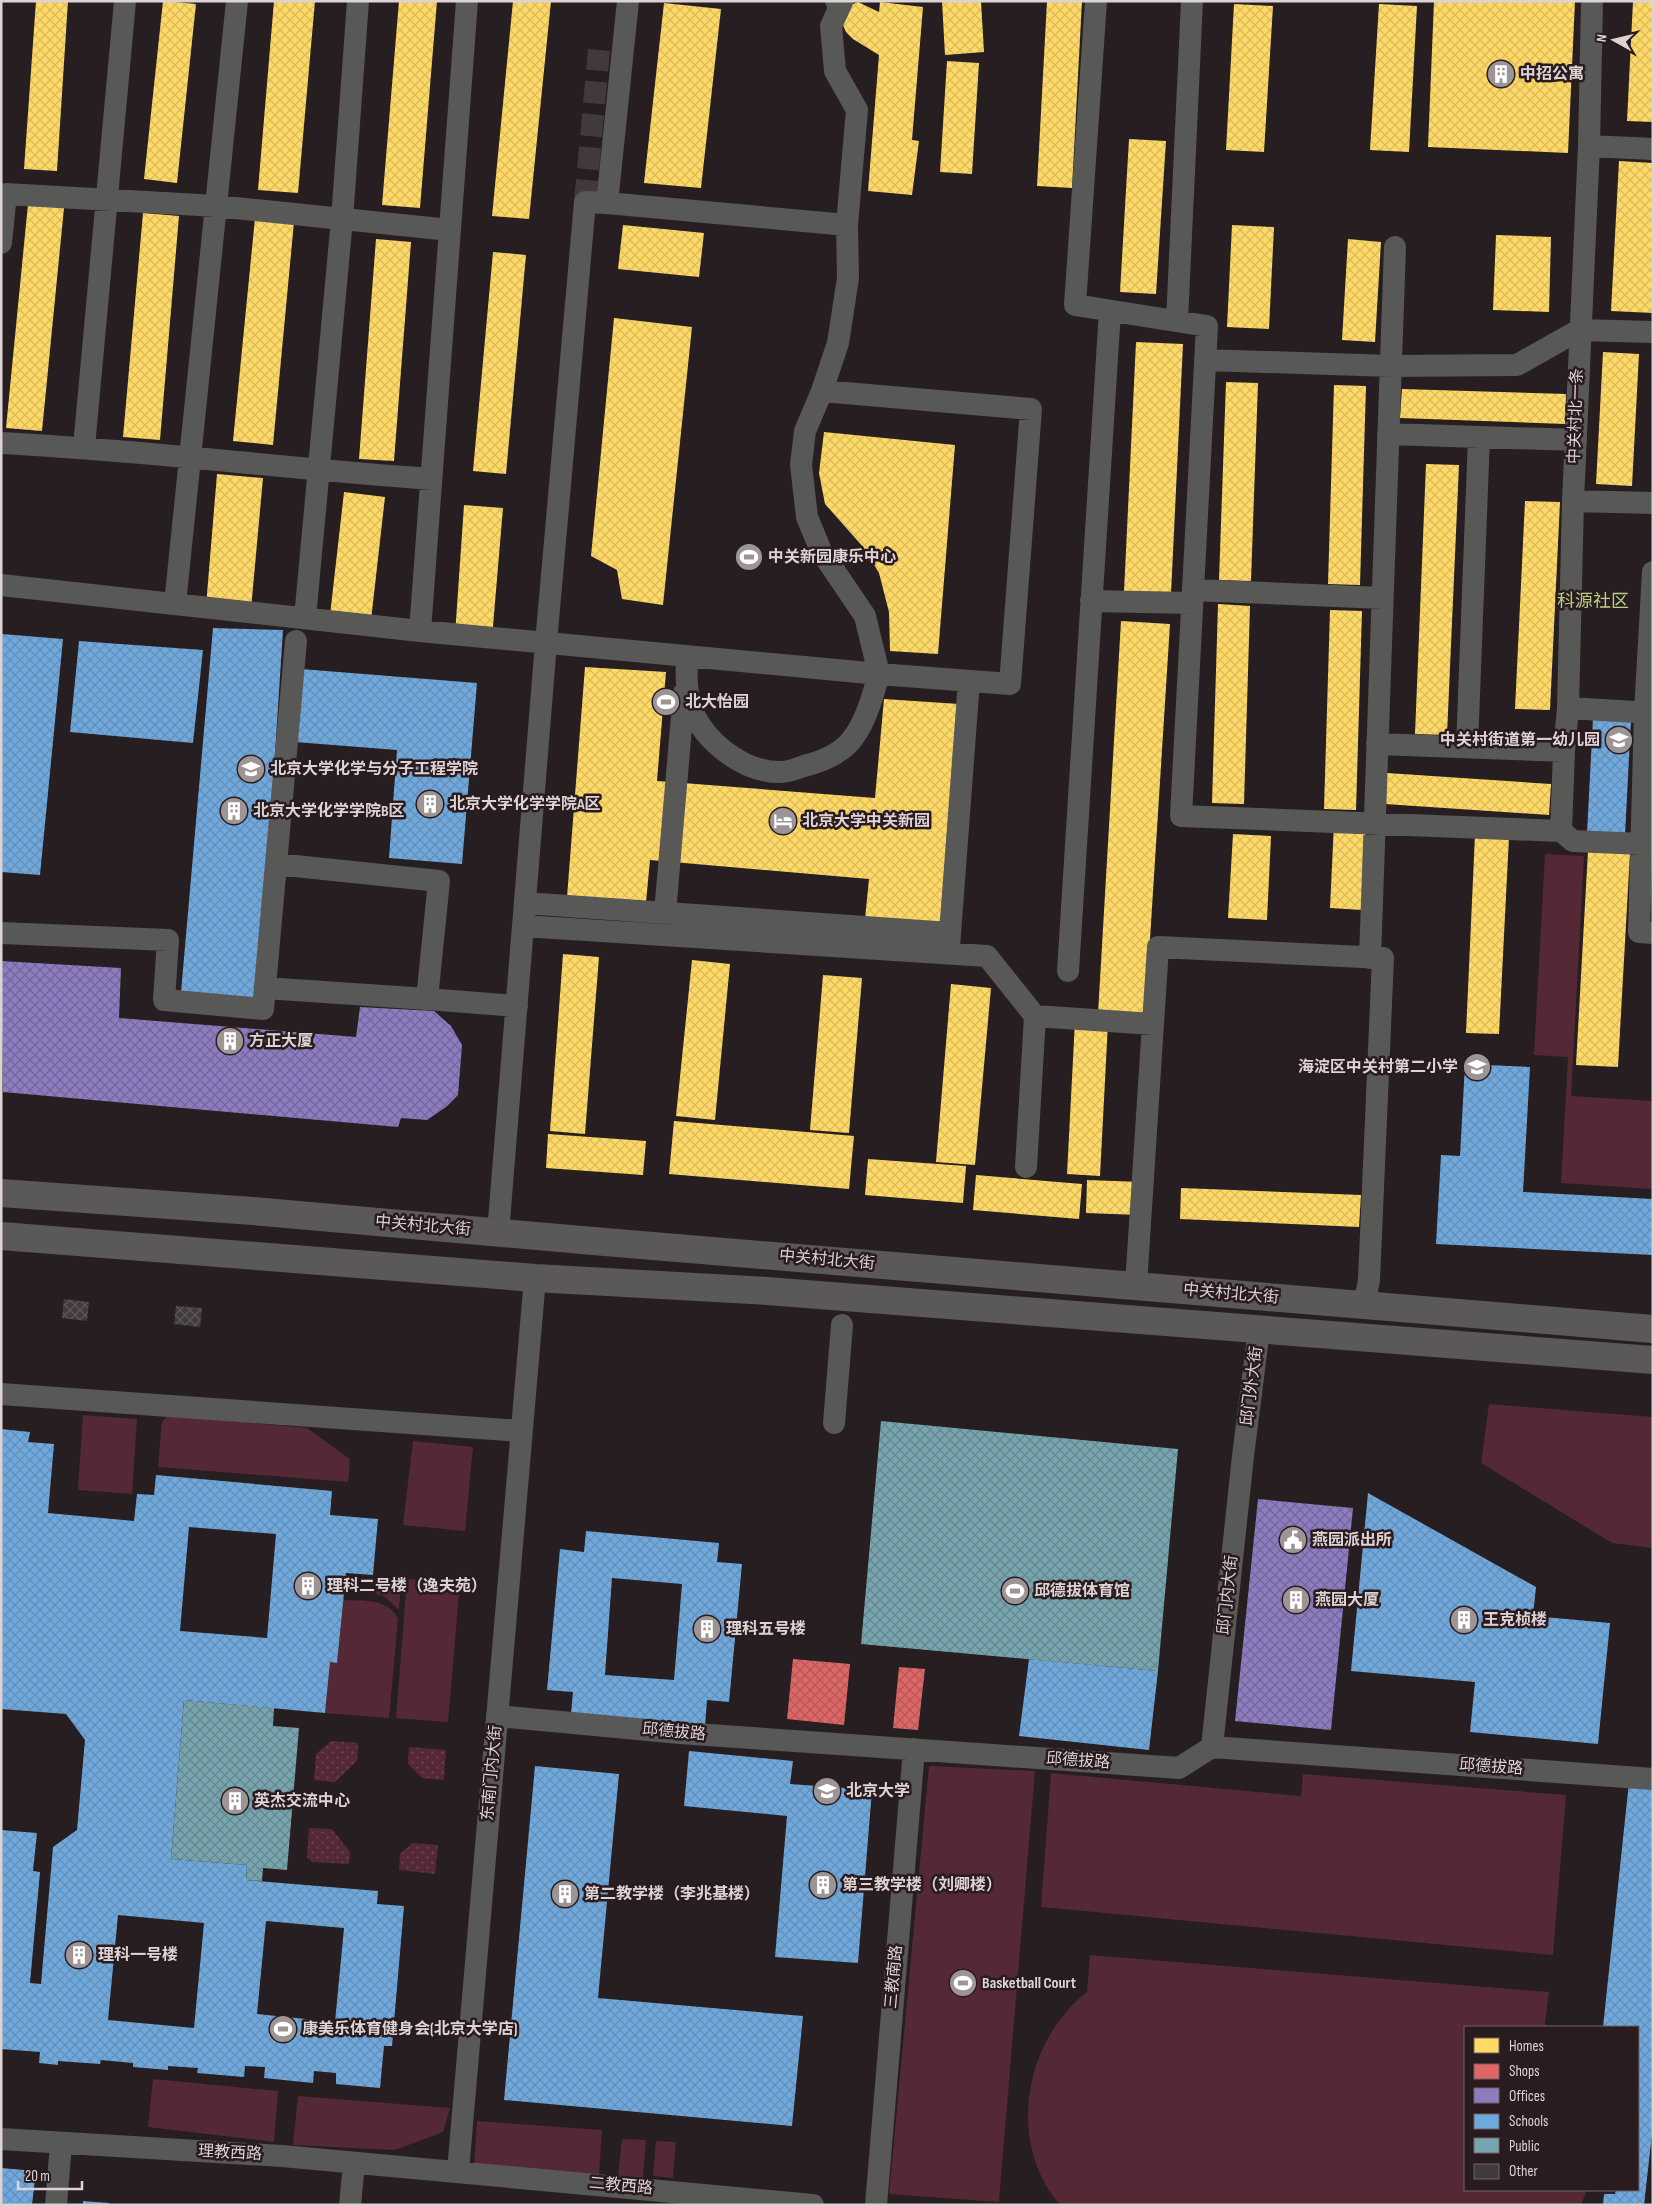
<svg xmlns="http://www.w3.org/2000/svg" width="1654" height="2206" viewBox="0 0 1654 2206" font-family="'Sofia Sans Condensed','Noto Sans SC',sans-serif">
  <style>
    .grass { fill: url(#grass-dots) }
    .garden { fill: #552835 }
    .homes { fill: url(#homes-cross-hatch) }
    .shops { fill: url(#shops-cross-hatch) }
    .offices { fill: url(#offices-cross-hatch) }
    .schools { fill: url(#schools-cross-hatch); fill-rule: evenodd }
    .public { fill: url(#public-cross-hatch) }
    .building { fill: url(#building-cross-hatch) }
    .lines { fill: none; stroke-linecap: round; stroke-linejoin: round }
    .minor-tunnel { stroke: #41393b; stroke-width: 22; stroke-dasharray: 22 11; stroke-linecap: butt }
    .minor { stroke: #585856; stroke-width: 22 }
    .major { stroke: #5b5957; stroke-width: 28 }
    .labels { text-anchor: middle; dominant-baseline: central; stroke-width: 5; stroke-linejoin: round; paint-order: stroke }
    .poi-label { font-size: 16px; font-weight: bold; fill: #ddd3d5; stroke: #291b1e; text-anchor: start }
    .street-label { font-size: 16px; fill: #ddd3d5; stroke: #291b1e }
    .neighbourhood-label { font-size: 18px; fill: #b7d087; stroke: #291b1e }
  </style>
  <defs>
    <pattern id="grass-dots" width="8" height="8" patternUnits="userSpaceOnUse" patternTransform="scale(1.25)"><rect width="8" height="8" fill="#552835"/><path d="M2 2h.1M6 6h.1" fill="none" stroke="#6d4651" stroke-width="1.8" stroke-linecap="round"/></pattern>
    <pattern id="homes-cross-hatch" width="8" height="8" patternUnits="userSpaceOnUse" patternTransform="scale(1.25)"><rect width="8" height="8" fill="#ffd966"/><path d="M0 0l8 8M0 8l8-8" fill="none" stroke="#d9ba5e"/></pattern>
    <pattern id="shops-cross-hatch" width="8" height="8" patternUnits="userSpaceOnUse" patternTransform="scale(1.25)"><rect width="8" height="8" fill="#e06666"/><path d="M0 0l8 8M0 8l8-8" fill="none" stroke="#b15a5b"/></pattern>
    <pattern id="offices-cross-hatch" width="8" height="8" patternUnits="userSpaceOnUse" patternTransform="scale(1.25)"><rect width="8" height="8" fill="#8e7cc3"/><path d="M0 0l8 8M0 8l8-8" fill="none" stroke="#736795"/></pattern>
    <pattern id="schools-cross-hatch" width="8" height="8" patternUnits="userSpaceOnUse" patternTransform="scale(1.25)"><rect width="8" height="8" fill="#6fa8dc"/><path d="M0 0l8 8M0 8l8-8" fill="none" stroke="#648eb5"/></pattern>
    <pattern id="public-cross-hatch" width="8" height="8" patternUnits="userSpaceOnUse" patternTransform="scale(1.25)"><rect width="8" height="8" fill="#76a5af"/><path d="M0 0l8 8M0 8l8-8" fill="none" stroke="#66868e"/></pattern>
    <pattern id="building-cross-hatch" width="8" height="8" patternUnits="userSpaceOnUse" patternTransform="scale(1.25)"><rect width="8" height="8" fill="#423b3d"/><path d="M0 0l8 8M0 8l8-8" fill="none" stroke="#5d5658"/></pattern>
  </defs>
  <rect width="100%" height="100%" fill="#261e20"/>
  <path class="grass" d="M331 1741 358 1743 357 1761 335 1782 314 1780 316 1754Z
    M409 1747 446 1750 444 1780 422 1778 408 1764Z
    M309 1828 332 1829 350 1852 349 1864 312 1862 307 1857Z
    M413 1843 438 1845 435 1874 399 1870 400 1854Z"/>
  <path class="garden" d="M1545 854 1584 856 1571 1096 1653 1101V1189L1561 1183 1568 1057 1534 1055Z
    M1489 1404 1653 1417V1548L1612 1543 1481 1463Z
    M83 1415 137 1419 132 1494 78 1490Z
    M169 1415 307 1428 350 1459 348 1482 158 1467 162 1421Z
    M413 1441 473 1447 465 1531 403 1525Z
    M399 1578 401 1585 399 1610 385 1597 374 1593V1579Z
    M407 1579 460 1583 448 1722 396 1718Z
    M343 1600C364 1601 388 1598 398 1619L389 1718 325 1713 330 1662 337 1663Z
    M929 1766 1035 1771 999 2202 889 2194Z
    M1051 1773 1301 1796 1303 1774 1566 1795 1553 1955 1041 1907Z
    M1090 1955 1549 1992 1545 2024 1550 2027H1465V2190H1587L1581 2205H1060C1006 2142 1024 2041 1087 1992Z
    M153 2079 278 2091 274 2142 148 2127Z
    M298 2096 450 2108 443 2132 395 2150 293 2145Z
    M477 2121 602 2130 599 2175 474 2165Z
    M622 2139 646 2140 643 2178 618 2176Z
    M656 2141 676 2142 673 2178 653 2176Z"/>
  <path class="homes" d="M36 1H68L57 171 24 169Z
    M163 1 196 4 177 183 144 179Z
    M274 1H315L298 193 258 190Z
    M399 1H437L420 208 382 205Z
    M513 1H551L529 219 492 216Z
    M942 1H981L984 52 945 55Z
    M1047 1H1082L1072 188 1037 186Z
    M1434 1H1575L1568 153 1428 147Z
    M1633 1H1653V122L1627 121Z
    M858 2 879 12 880 2 923 7 912 140 919 141 912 195 868 191 879 55 853 39 846 32 842 23 848 6Z
    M664 3 721 9 701 188 644 183Z
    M1234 4 1273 6 1264 152 1226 150Z
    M1379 4 1417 6 1409 152 1370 150Z
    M947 61 979 63 972 174 940 172Z
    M1129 139 1166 141 1156 294 1120 292Z
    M1619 161 1653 163V313L1611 311Z
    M28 204 64 208 42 431 6 428Z
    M143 213 179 216 160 440 123 437Z
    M255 218 294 222 273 445 233 441Z
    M623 225 704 233 699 277 618 269Z
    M1232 225 1274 227 1269 329 1227 327Z
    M1496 235 1551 237 1549 312 1493 310Z
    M376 239 411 242 394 461 359 459Z
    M1348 239 1381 242 1375 342 1342 340Z
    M493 252 526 255 506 474 473 471Z
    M614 318 692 327 663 605 622 599 617 570 591 556Z
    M1136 342 1183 344 1171 594 1124 592Z
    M1603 352 1639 354 1632 486 1596 484Z
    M1226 382 1258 383 1251 581 1219 580Z
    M1334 385 1366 386 1360 585 1328 584Z
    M1402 389 1566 394 1565 424 1400 418Z
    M824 432 955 445 938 654 890 651 889 612 879 573 864 548 825 504 819 473Z
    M1426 464 1459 465 1447 735 1415 734Z
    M217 474 263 478 251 609 206 606Z
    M344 492 385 497 370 629 329 624Z
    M1525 501 1560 502 1550 710 1515 709Z
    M464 505 503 508 492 638 455 635Z
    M1218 604 1250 606 1244 804 1212 803Z
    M1330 610 1362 611 1356 810 1324 809Z
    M1121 621 1170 624 1145 1018 1098 1014Z
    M585 667 666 672 657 781 875 798 884 699 959 704 940 924 865 919 869 879 650 860 646 902 567 897Z
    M1387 773 1551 784 1549 815 1385 804Z
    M1334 823 1366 824 1362 910 1330 908Z
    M1233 834 1271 836 1267 920 1228 918Z
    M1475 835 1509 837 1499 1034 1466 1033Z
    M1588 851 1630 853 1618 1067 1576 1065Z
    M563 954 599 957 585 1134 550 1131Z
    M692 960 730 964 715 1120 676 1116Z
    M823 975 862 978 849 1133 810 1130Z
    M951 984 991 988 975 1165 936 1162Z
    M1075 1021 1108 1023 1100 1176 1067 1174Z
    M674 1121 854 1136 849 1189 669 1174Z
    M548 1134 646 1141 643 1175 546 1168Z
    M868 1159 966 1166 963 1203 865 1195Z
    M976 1175 1082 1184 1079 1219 973 1210Z
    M1087 1180 1141 1182 1139 1215 1086 1213Z
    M1181 1188 1361 1195 1359 1227 1180 1219Z"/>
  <path class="shops" d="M793 1659 850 1664 844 1725 787 1719Z
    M899 1667 925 1669 918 1730 893 1728Z"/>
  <path class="offices" d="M1 961 121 968 119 1018 356 1037 360 1007 434 1011 451 1026 462 1045 458 1095 446 1107 427 1120 401 1118 398 1127 3 1092Z
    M1258 1499 1353 1508 1331 1730 1235 1721Z"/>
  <path class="schools" d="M213 628 283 630 259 1002 181 992Z
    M2 634 63 639 40 875 1 872Z
    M79 641 203 650 193 743 70 732Z
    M301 669 477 683 462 864 389 858 397 750 295 742Z
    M1593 718 1631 720 1625 835 1587 833Z
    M1465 1064 1530 1067 1523 1192 1653 1199V1255L1436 1244 1441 1155 1460 1156Z
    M1 1429 30 1432 28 1442 54 1444 48 1513 134 1521 137 1494 154 1495 156 1475 332 1491 330 1515 378 1519 373 1575 346 1573 337 1663 330 1662 325 1713 184 1700 171 1859 247 1865 246 1880 378 1891 377 1904 404 1906 392 2046H384L380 2088 336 2084V2073L314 2071 313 2083 264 2078 265 2067 245 2066 244 2077 197 2073 198 2068 168 2066V2070L133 2067V2063L101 2060 100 2064 58 2061V2065L39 2063 40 2052 1 2049V1830L37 1833 33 1871 40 1872 30 1983 41 1984 53 1847 77 1830 85 1740 66 1714 1 1709ZM189 1527 276 1534 267 1638 180 1631ZM118 1915 204 1923 194 2028 108 2020ZM266 1921 344 1928 335 2022 257 2014Z
    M1368 1493 1536 1587 1533 1616 1610 1623 1598 1744 1470 1732 1475 1682 1351 1671Z
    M586 1531 719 1543 717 1562 742 1564 729 1702 707 1700 705 1726 571 1713 573 1692 547 1690 560 1549 584 1552ZM612 1578 682 1584 674 1680 605 1675Z
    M1029 1659 1158 1671 1149 1750 1019 1736Z
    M689 1751 793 1761 790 1784 872 1790 858 1963 775 1957 787 1816 684 1806Z
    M535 1766 619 1774 598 1998 803 2016 792 2126 504 2100Z
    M1629 1782 1653 1785V2125L1644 2205H1603L1604 2194H1615L1616 2190H1638V2027H1603Z
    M1 2168 36 2171 32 2205H1Z
    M83 2201 109 2203V2205H83Z"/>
  <path class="public" d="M881 1421 1178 1449 1158 1671 861 1644Z
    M184 1700 274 1708 273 1726 299 1728 287 1870 263 1868 262 1881 246 1880 247 1865 171 1859Z"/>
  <path class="building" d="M64 1299 89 1302 87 1321 62 1318Z
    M176 1306 202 1308 200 1327 174 1324Z"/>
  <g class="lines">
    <path class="minor-tunnel" d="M585 202 599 50"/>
    <path class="minor" d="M1096 1 1075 305 1207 326 1181 816 1561 831 1573 841 1642 844
      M1589 146 1653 149
      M607 203 847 225
      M1 243 6 194 216 206 450 230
      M1177 321 1192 1
      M1205 360 1391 366 1517 365 1579 330 1653 332
      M1388 434 1576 440
      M1 443C145 450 287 469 431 479
      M84 447 125 1
      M1573 501 1653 503
      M1653 572 1645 712 1639 932 1653 933
      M1 585 420 631 879 674 865 616 821 551 807 517 801 465 805 431 822 391 838 343 848 278 847 225 857 110 835 71 831 26 842 2 836 1
      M1193 590 1382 598
      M1091 601 1192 603
      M175 604 237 1
      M305 618 342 219 358 1
      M420 631 467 1
      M687 657C686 674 686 691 691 707 704 742 744 773 782 772 789 772 798 768 804 766 820 762 836 756 848 744 865 726 872 698 879 674L1010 684 1031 409 822 391
      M1568 708 1653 713
      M1377 744 1564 751
      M1467 747 1479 437
      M1561 831 1564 751 1568 708 1573 501 1589 146 1592 1
      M276 864 439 881 427 999 517 1006
      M525 903 950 933
      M665 913 684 693
      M523 926 987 956 1035 1016 1026 1167
      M1 933 168 940 164 1000 263 1009 296 641
      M949 947 969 681
      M1370 958 1395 247
      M1068 971 1110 311
      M265 988 427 999
      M1035 1016 1153 1024
      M498 1233 546 643 585 202 607 203 628 1
      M1136 1285 1158 947 1383 958 1369 1280 1364 1306
      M1 1394 521 1431
      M834 1423 842 1325
      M497 1716 680 1733 1179 1768 1212 1747 1653 1779
      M1212 1747 1243 1456 1259 1330
      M1 2139 282 2156 813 2205
      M458 2171 535 1278
      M56 2205 61 2144
      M350 2205 354 2163
      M876 2205 914 1749"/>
    <path class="major" d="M1 1193 253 1211 605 1242 1653 1329
      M1 1236 535 1278 767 1291 1653 1360"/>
  </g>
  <defs>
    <symbol id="building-disc" viewBox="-11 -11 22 22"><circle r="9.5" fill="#9d9496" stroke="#291b1e"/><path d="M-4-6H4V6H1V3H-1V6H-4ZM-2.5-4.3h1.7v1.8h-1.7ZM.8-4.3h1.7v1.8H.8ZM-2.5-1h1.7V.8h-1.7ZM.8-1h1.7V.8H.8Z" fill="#fff"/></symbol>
    <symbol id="stadium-disc" viewBox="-11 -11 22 22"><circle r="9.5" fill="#9d9496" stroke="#291b1e"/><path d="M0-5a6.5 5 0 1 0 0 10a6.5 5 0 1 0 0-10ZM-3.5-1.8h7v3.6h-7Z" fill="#fff"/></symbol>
    <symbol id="school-disc" viewBox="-11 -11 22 22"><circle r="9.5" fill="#9d9496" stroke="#291b1e"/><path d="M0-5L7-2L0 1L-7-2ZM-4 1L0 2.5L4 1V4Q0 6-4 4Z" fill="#fff"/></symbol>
    <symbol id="university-disc" viewBox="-11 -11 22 22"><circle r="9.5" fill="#9d9496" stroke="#291b1e"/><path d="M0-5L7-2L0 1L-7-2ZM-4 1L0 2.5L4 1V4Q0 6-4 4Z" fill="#fff"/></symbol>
    <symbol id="hotel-disc" viewBox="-11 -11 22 22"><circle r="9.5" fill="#9d9496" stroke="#291b1e"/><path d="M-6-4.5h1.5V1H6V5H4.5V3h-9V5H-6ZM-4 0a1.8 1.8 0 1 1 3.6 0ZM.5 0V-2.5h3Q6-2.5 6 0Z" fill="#fff"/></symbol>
    <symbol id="civic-disc" viewBox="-11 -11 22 22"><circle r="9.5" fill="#9d9496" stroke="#291b1e"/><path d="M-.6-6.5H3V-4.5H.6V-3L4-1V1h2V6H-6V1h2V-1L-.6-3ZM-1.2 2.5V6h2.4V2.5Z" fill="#fff"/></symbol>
  </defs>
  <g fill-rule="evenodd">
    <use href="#building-disc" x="1485" y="58" width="32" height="32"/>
    <use href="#stadium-disc" x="733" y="541" width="32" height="32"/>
    <use href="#stadium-disc" x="650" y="686" width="32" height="32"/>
    <use href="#school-disc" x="1603" y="724" width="32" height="32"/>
    <use href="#university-disc" x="235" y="753" width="32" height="32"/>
    <use href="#building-disc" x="414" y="788" width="32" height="32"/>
    <use href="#building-disc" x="218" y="795" width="32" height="32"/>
    <use href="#hotel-disc" x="767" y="805" width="32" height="32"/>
    <use href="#building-disc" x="214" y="1025" width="32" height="32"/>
    <use href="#school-disc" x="1461" y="1051" width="32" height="32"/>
    <use href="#civic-disc" x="1277" y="1524" width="32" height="32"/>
    <use href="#building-disc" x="292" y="1570" width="32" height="32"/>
    <use href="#stadium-disc" x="999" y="1575" width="32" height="32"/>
    <use href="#building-disc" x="1280" y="1584" width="32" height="32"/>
    <use href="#building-disc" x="1448" y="1604" width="32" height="32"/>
    <use href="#building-disc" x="691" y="1613" width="32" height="32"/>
    <use href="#university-disc" x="811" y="1775" width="32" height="32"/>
    <use href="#building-disc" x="219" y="1785" width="32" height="32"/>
    <use href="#building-disc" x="807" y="1869" width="32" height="32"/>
    <use href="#building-disc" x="549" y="1878" width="32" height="32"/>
    <use href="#building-disc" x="63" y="1939" width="32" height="32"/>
    <use href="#stadium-disc" x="947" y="1967" width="32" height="32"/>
    <use href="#stadium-disc" x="267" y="2013" width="32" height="32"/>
  </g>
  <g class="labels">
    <g class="poi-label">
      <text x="1520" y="74">中招公寓</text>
      <text x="768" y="557">中关新园康乐中心</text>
      <text x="685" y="702">北大怡园</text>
      <text x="1600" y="740" text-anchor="end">中关村街道第一幼儿园</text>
      <text x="270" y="769">北京大学化学与分子工程学院</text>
      <text x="449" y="804">北京大学化学学院A区</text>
      <text x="253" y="811">北京大学化学学院B区</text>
      <text x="802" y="821">北京大学中关新园</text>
      <text x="249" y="1041">方正大厦</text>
      <text x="1458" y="1067" text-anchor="end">海淀区中关村第二小学</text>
      <text x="1312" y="1540">燕园派出所</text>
      <text x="327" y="1586">理科二号楼（逸夫苑）</text>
      <text x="1034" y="1591">邱德拔体育馆</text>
      <text x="1315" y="1600">燕园大厦</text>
      <text x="1483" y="1620">王克桢楼</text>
      <text x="726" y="1629">理科五号楼</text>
      <text x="846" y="1791">北京大学</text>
      <text x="254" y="1801">英杰交流中心</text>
      <text x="842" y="1885">第三教学楼（刘卿楼）</text>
      <text x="584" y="1894">第二教学楼（李兆基楼）</text>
      <text x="98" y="1955">理科一号楼</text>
      <text x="982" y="1983">Basketball Court</text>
      <text x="302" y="2029">康美乐体育健身会(北京大学店)</text>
    </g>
    <g class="street-label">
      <text transform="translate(1576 416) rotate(-88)">中关村北一条</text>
      <text transform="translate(423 1226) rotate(5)">中关村北大街</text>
      <text transform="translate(827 1260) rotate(5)">中关村北大街</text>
      <text transform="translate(1231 1294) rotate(5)">中关村北大街</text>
      <text transform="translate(1252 1386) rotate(-83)">邱门外大街</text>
      <text transform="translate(1228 1595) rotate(-84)">邱门内大街</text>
      <text transform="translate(674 1732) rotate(5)">邱德拔路</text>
      <text transform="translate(1078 1761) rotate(4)">邱德拔路</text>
      <text transform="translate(1491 1767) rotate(4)">邱德拔路</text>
      <text transform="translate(492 1773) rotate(-85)">东南门内大街</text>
      <text transform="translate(894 1977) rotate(-85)">三教南路</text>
      <text transform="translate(230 2153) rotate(3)">理教西路</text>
      <text transform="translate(621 2186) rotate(5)">二教西路</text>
    </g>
    <g class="neighbourhood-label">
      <text x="1593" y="601">科源社区</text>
    </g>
  </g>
  <rect width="1654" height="2206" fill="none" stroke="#ddd3d5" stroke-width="5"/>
  <rect x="1464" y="2026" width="175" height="165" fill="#291b1e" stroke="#716567"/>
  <rect x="1474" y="2038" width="25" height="15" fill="#ffd966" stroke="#716567"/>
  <text x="1509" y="2051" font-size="15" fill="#ddd3d5">Homes</text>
  <rect x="1474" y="2064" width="25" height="15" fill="#e06666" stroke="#716567"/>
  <text x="1509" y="2076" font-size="15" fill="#ddd3d5">Shops</text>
  <rect x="1474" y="2088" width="25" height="15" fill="#8e7cc3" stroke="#716567"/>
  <text x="1509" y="2101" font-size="15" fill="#ddd3d5">Offices</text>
  <rect x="1474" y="2114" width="25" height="15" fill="#6fa8dc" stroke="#716567"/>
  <text x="1509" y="2126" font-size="15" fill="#ddd3d5">Schools</text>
  <rect x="1474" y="2138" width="25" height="15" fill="#76a5af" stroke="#716567"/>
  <text x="1509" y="2151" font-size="15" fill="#ddd3d5">Public</text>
  <rect x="1474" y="2164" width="25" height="15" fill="#423b3d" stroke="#716567"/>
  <text x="1509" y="2176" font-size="15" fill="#ddd3d5">Other</text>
  <g transform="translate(1614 40) rotate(278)" stroke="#291b1e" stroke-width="4" paint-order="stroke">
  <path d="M0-4L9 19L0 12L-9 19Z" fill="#ddd3d5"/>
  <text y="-8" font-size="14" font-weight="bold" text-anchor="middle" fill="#ddd3d5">N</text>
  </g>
  <path d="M18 2181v8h64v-8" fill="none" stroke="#ddd3d5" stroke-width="2.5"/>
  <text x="25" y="2181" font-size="15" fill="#ddd3d5" stroke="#291b1e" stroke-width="4" paint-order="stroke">20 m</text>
</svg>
